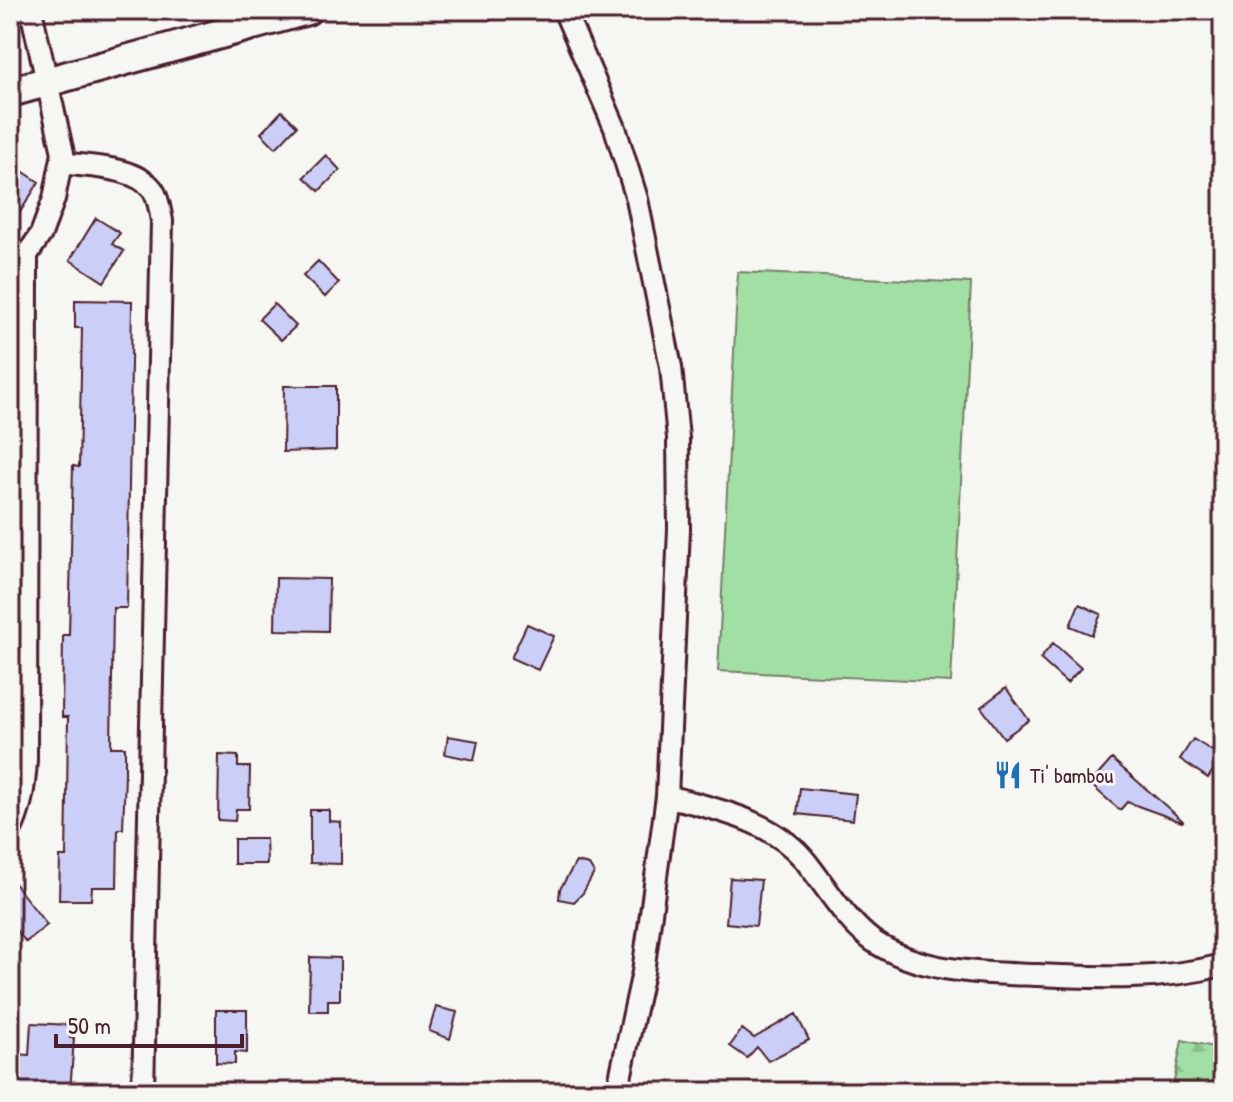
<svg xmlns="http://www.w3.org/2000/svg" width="1233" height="1102" viewBox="0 0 1233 1102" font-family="'Patrick Hand',sans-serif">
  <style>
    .forest { fill: url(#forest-firs); stroke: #767f68; stroke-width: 2 }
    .green { fill: #a2dfa5; stroke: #767f68; stroke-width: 2 }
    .building { fill: #cbcff7; stroke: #4a1f2b; stroke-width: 2 }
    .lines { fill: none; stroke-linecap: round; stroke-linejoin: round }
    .street-casing { stroke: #4a1f2b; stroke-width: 26 }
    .secondary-casing { stroke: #4a1f2b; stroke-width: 34 }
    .street { stroke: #f6f6f2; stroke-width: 20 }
    .secondary { stroke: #f6f6f2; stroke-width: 28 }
    .labels { text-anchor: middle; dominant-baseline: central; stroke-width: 6; stroke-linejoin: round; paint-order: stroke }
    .poi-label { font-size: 22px; fill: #4a1f2b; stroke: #f6f6f2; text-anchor: start }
  </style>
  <defs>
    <pattern id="forest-firs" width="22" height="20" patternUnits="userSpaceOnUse" patternTransform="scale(2)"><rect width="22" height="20" fill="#a2dfa5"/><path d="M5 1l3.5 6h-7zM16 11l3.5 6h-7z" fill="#8dbf8e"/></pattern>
  </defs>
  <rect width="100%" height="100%" fill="#f6f6f2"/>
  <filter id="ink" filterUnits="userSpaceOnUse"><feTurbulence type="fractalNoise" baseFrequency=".0125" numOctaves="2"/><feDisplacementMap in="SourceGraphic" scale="16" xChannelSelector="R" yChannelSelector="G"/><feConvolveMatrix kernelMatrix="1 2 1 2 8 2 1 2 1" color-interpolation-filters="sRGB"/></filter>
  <g filter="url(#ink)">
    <path class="forest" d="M1182 1040 1223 1049V1092H1172Z"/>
    <path class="green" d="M738 272 971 283 951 682 718 671Z"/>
    <path class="building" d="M282 111 297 126 276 148 261 133Z
      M326 155 340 170 319 191 304 177Z
      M10 163 39 182 10 228Z
      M96 218 120 233 112 244 124 251 104 282 70 260Z
      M318 261 339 283 325 297 303 276Z
      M75 300 132 301 127 608H113L111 747H125V774L123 829H118L117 887H92L91 900H59L60 857H66L67 800 68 717H62L63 635H69L73 466 79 467 82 328H75Z
      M274 304 296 326 281 340 259 319Z
      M284 386H336V450L283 452Z
      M276 578 329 579 328 631 275 630Z
      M1079 604 1101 614 1092 635 1070 626Z
      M527 624 554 636 538 670 511 658Z
      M1053 643 1081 668 1067 683 1040 659Z
      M1006 688 1029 720 1004 738 981 707Z
      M448 736 478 741 474 760 445 754Z
      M1193 739 1222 757 1208 778 1180 759Z
      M219 755 238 756V767H250L249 809H236L235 821 218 820Z
      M1112 759 1183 821 1182 822 1127 802 1120 810 1107 799 1090 784Z
      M800 788 856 794 853 820 797 814Z
      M310 810H329V821L341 822V864L310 863Z
      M234 839H266L267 864H234Z
      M576 862 589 865 594 873 583 893 574 902 559 899 560 889Z
      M10 878 47 925 26 942 10 922Z
      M730 878 761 880 756 926 726 923Z
      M310 957 340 958V1000H328V1011H309Z
      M436 1007 457 1012 450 1039 429 1031Z
      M216 1010H247V1053L235 1052V1064L216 1063Z
      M796 1014 809 1040 768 1061 757 1047 747 1058 730 1046 742 1029 754 1038Z
      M31 1023 71 1025 70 1038H74L70 1092 14 1091 17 1054 29 1055Z"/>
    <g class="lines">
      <defs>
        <path id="street" d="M564 10 615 128 637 199 671 367 678 438 679 529 667 796 643 972 617 1092
          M62 163C89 167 135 166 153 190 159 199 160 211 162 221L143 1092
          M10 263 27 255 41 234 54 199 63 153 31 10
          M667 796C714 809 769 819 803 858 825 884 844 920 873 941 920 973 982 973 1036 975 1100 978 1161 981 1223 965
          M10 831C22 809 25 783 26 759L27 255"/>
        <path id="secondary" d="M10 92 307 10"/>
      </defs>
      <use href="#street" class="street-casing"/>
      <use href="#secondary" class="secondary-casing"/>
      <use href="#street" class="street"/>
      <use href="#secondary" class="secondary"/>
    </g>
  </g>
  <defs>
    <symbol id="restaurant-bare" viewBox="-9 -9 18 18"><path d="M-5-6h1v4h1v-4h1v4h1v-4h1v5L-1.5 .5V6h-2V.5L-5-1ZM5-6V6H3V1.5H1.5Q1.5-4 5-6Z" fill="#1f6fb2" stroke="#f6f6f2" stroke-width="2.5" paint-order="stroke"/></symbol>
  </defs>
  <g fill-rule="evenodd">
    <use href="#restaurant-bare" x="988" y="755" width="40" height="40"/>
  </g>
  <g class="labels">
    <g class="poi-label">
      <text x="1030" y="775">Ti' bambou</text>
    </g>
  </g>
  <rect width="1233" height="1102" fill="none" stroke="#f6f6f2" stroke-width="40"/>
  <rect x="20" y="20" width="1193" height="1062" fill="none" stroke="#4a1f2b" stroke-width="3" filter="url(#ink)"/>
  <path d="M56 1034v12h186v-12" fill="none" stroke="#4a1f2b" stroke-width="4"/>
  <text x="68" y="1034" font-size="24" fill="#4a1f2b" stroke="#f6f6f2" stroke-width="6" paint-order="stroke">50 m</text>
</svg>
